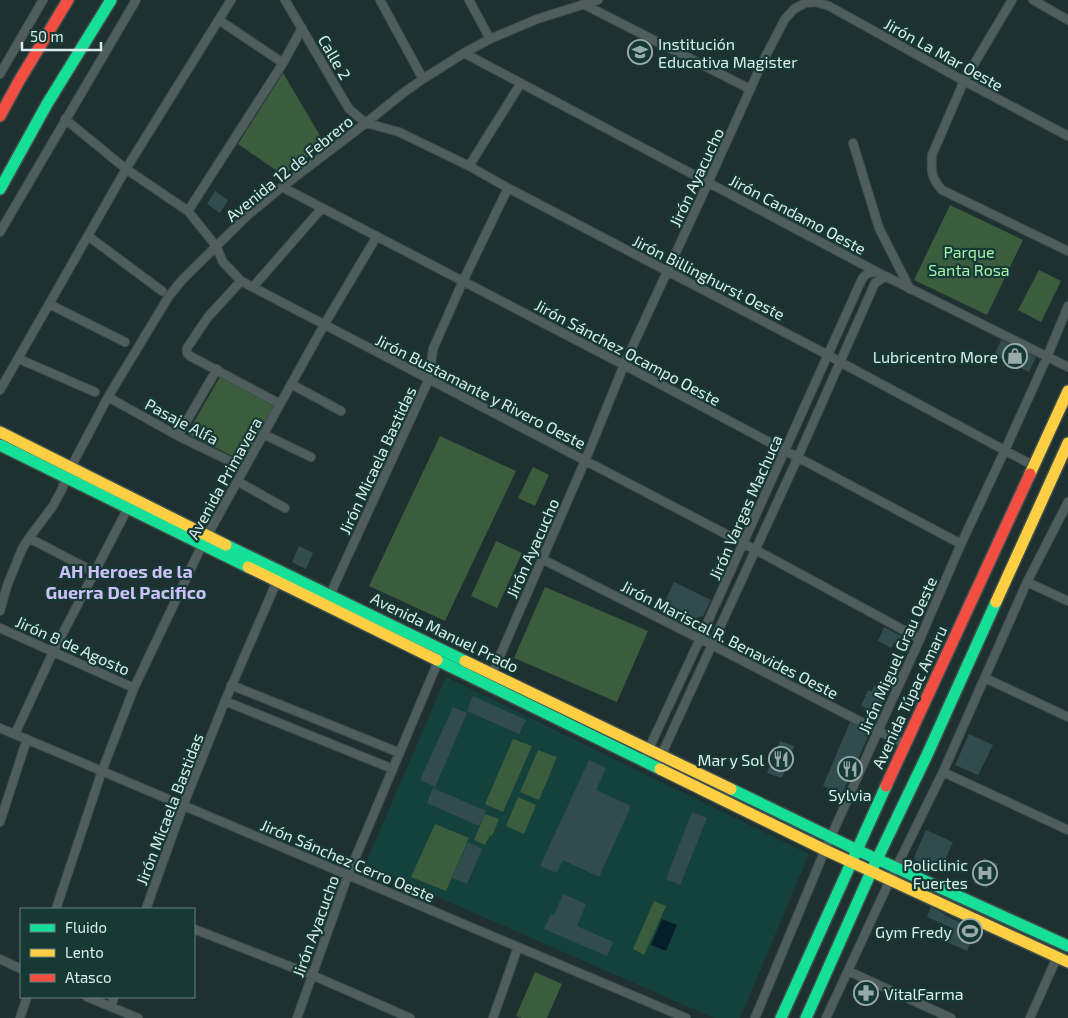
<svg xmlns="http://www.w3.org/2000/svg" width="1068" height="1018" viewBox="0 0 1068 1018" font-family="'Exo 2',sans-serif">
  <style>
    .built { fill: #15413d }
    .green { fill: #3b5d3d }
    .water { fill: #051e29 }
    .building { fill: #324c4d }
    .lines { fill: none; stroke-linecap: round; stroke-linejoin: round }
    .street-casing { stroke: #3f4f4d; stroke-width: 10 }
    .fast-casing { stroke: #3f4f4d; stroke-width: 14 }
    .slow-casing { stroke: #3f4f4d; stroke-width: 14 }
    .jam-casing { stroke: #3f4f4d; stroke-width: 14 }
    .street { stroke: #4f5e5c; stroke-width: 8 }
    .fast { stroke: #16e098; stroke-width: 11 }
    .slow { stroke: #ffcf43; stroke-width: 11 }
    .jam { stroke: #f24e42; stroke-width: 11 }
    .labels { text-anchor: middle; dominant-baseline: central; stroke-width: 4.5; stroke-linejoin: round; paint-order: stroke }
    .poi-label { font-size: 16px; fill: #daedea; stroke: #163936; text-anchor: end }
    .street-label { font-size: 16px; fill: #daedea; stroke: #163936 }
    .park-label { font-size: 16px; fill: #a5f3a6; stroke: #163936 }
    .neighbourhood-label { font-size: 18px; font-weight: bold; fill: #cec1fa; stroke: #163936 }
  </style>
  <rect width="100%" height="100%" fill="#1e3130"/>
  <path class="built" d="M446 677 809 854 740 1018H714L365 865Z"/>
  <path class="green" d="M283 73 325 144 283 175 238 144Z
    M950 205 1023 240 987 315 914 280Z
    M1039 270 1061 281 1041 322 1018 310Z
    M221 375 276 405 243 461 187 434Z
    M440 436 516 471 445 621 369 586Z
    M533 467 549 475 535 506 518 498Z
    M496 541 522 553 497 608 471 596Z
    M545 587 648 631 617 702 514 658Z
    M513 739 532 746 503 812 485 804Z
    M538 750 557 757 539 800 520 792Z
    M518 797 536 805 524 834 506 826Z
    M485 814 499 819 492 836 490 835 485 845 474 840Z
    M435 824 469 838 446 891 411 877Z
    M654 901 666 906 644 955 633 949Z
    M535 972 562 984 547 1018H522L516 1016Z"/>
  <path class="water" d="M662 919 677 925 666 951 651 945Z"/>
  <path class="building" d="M215 191 228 200 220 213 207 204Z
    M1001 340 1036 357 1029 372 994 355Z
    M299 546 313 553 306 569 292 562Z
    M674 582 711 600 703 616 696 618 664 603Z
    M884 627 911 641 906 649 894 643 891 648 878 641Z
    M875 685 888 691 878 713 861 706 868 690 871 692Z
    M473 696 526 720 519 734 467 711Z
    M453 707 467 713 435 787 420 780Z
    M850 722 867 731 868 737 842 794 823 786Z
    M969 734 993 745 978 775 955 765Z
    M780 741 794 746 782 778 767 773Z
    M589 760 606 768 596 790 631 806 599 877 563 860 557 873 540 866Z
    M433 788 486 811 479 826 427 803Z
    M692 812 707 818 680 885 666 879Z
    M926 830 953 842 940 872 916 862 914 859 915 855Z
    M468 842 482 849 467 884 452 878Z
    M984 858 998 864 987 888 973 883Z
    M563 894 586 904 577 926 613 942 607 956 544 929 551 914 554 915Z
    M931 907 945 914 944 915 976 929 967 951 944 941 950 927 927 917Z
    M860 983 878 992 873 1002 855 993Z"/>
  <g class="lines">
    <defs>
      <path id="street" d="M285 0 349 109 366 123 399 132 469 166 508 188 828 355 840 362 1034 466
        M380 0 423 79
        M469 0 490 39
        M1012 0 964 81 932 155C931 170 931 178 942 190L1068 251
        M1033 0 1068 20
        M583 4 750 89
        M219 20 283 63
        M464 53 877 272 1068 367
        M0 74 43 0
        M65 119 126 169 188 211 216 246 223 262 241 281 743 543 920 639
        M853 143 879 228 910 289
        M469 166 521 83
        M282 187 624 365 961 544
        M188 211 283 63 302 28
        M0 232 136 0
        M88 236 162 291
        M241 281 208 317 187 348V353L190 356 280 404
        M253 287 322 208
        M49 304 125 342
        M19 359 95 392
        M291 384 341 411
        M0 390 126 169 231 0
        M108 397 178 436 244 468
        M263 434 311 457
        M178 436 217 369
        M237 481 285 508
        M29 538 94 572
        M542 559 712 645 906 745
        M1027 582 1068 601
        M328 599 429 379 433 349 463 281 508 188
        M0 611 7 586 22 549 29 538 53 506 61 491 71 467 108 397 169 296 183 279 248 215 282 187 366 123 403 93 423 79 464 53 490 39 537 19 598 0
        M0 628 134 688
        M492 674 585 461 624 365 708 183 763 61 785 19 794 9 805 3 815 2 829 6 964 81 1068 136
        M985 678 1068 717
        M231 685 400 753
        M225 701 393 769
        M0 728 686 1018
        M15 734 53 652 129 506
        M660 758 798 457 875 283 883 278 888 277
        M643 761 700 639 862 279C866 273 870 272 877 272
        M943 772 1068 830
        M0 822 27 739
        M56 909 102 771 134 688 202 545 324 325 377 236
        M146 909 183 806 225 701 277 581
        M194 929 312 975 410 1018
        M0 959 21 969
        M848 971 951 1018
        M87 997 138 1018
        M111 1007 114 997
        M20 1018 27 997
        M297 1018 348 875 440 657
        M493 1018 518 947
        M755 1018 825 850 878 731 920 639 961 544 1005 450 1047 357 1068 306
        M826 1018 890 880 943 772 1027 582 1068 502
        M1030 1018 1057 957"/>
      <path id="fast" d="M0 189 47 104 111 0
        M0 445 248 567
        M226 545 465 661
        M437 660 660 769
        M731 789 857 850 1068 946
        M781 1018 886 786
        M806 1018 871 872 927 755 996 602"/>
      <path id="slow" d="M0 432 226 545
        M1030 474 1068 391
        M248 567 437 660
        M996 602 1068 443
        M465 661 731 789
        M660 769 825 850 1068 962"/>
      <path id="jam" d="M0 116 19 81 68 0
        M886 786 1030 474"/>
    </defs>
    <use href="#street" class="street-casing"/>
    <use href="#fast" class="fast-casing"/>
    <use href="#slow" class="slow-casing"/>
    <use href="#jam" class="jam-casing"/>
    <use href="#street" class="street"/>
    <use href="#fast" class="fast"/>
    <use href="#slow" class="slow"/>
    <use href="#jam" class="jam"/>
  </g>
  <defs>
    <symbol id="school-ring" viewBox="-11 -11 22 22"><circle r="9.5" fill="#163936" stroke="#98aba9" stroke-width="1.5"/><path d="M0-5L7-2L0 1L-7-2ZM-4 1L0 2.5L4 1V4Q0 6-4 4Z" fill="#98aba9"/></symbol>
    <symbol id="shop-ring" viewBox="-11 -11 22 22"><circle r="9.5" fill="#163936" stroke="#98aba9" stroke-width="1.5"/><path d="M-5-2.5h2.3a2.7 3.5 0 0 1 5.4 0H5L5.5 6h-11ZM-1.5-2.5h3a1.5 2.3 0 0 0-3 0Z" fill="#98aba9"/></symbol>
    <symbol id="restaurant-ring" viewBox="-11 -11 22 22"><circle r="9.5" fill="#163936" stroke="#98aba9" stroke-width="1.5"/><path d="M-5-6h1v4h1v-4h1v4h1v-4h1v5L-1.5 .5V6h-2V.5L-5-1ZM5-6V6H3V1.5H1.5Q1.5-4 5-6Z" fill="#98aba9"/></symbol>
    <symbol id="hospital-ring" viewBox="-11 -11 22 22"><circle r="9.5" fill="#163936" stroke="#98aba9" stroke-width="1.5"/><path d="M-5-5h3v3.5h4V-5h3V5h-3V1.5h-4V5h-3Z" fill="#98aba9"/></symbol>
    <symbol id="stadium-ring" viewBox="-11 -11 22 22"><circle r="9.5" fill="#163936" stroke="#98aba9" stroke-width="1.5"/><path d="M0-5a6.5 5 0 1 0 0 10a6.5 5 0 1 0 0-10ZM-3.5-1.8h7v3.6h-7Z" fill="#98aba9"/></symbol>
    <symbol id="pharmacy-ring" viewBox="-11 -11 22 22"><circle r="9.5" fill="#163936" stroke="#98aba9" stroke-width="1.5"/><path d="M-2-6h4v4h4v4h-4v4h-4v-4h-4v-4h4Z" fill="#98aba9"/></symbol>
  </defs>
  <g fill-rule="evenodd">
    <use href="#school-ring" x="626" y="38" width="28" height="28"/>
    <use href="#shop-ring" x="1001" y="342" width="28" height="28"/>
    <use href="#restaurant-ring" x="767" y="745" width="28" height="28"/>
    <use href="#restaurant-ring" x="836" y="755" width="28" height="28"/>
    <use href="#hospital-ring" x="971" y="859" width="28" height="28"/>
    <use href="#stadium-ring" x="956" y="917" width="28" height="28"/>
    <use href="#pharmacy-ring" x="852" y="979" width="28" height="28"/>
  </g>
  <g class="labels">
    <g class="poi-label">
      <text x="658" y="43" text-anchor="start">Institución<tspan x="658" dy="18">Educativa Magister</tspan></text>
      <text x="998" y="356">Lubricentro More</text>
      <text x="764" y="759">Mar y Sol</text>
      <text x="850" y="794" text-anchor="middle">Sylvia</text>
      <text x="968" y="864">Policlinic<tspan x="968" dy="18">Fuertes</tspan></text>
      <text x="952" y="931">Gym Fredy</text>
      <text x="884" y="993" text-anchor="start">VitalFarma</text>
    </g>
    <g class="street-label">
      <text transform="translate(944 54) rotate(29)">Jirón La Mar Oeste</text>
      <text transform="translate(335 57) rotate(60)">Calle 2</text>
      <text transform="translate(289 168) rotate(-39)">Avenida 12 de Febrero</text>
      <text transform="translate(696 177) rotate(-65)">Jirón Ayacucho</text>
      <text transform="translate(798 214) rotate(28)">Jirón Candamo Oeste</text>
      <text transform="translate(709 277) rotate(27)">Jirón Billinghurst Oeste</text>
      <text transform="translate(628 352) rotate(28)">Jirón Sánchez Ocampo Oeste</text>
      <text transform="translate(481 391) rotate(27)">Jirón Bustamante y Rivero Oeste</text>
      <text transform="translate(182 421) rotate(28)">Pasaje Alfa</text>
      <text transform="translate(377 460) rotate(-65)">Jirón Micaela Bastidas</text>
      <text transform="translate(224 478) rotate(-61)">Avenida Primavera</text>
      <text transform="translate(745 507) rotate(-66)">Jirón Vargas Machuca</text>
      <text transform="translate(532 548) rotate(-66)">Jirón Ayacucho</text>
      <text transform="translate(445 632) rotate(26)">Avenida Manuel Prado</text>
      <text transform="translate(730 639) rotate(27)">Jirón Mariscal R. Benavides Oeste</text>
      <text transform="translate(73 645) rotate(24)">Jirón 8 de Agosto</text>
      <text transform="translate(897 655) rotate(-66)">Jirón Miguel Grau Oeste</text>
      <text transform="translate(909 697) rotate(-65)">Avenida Túpac Amaru</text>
      <text transform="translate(169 809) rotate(-69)">Jirón Micaela Bastidas</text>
      <text transform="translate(348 860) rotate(23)">Jirón Sánchez Cerro Oeste</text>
      <text transform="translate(315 926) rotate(-70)">Jirón Ayacucho</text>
    </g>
    <g class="park-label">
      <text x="969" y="251">Parque<tspan x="969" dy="18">Santa Rosa</tspan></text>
    </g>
    <g class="neighbourhood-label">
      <text x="126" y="571">AH Heroes de la<tspan x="126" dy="21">Guerra Del Pacifico</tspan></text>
    </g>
  </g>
  <rect x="20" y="908" width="175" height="90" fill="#163936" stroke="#64817e"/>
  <rect x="30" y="924" width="25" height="8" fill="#16e098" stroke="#64817e"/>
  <text x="65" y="933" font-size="15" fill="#daedea">Fluido</text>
  <rect x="30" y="949" width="25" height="8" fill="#ffcf43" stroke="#64817e"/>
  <text x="65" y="958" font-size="15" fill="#daedea">Lento</text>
  <rect x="30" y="974" width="25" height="8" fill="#f24e42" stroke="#64817e"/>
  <text x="65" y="983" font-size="15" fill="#daedea">Atasco</text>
  <path d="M22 42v8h79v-8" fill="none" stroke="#daedea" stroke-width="2.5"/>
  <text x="30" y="42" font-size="15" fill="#daedea" stroke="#163936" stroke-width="4" paint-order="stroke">50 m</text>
</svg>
